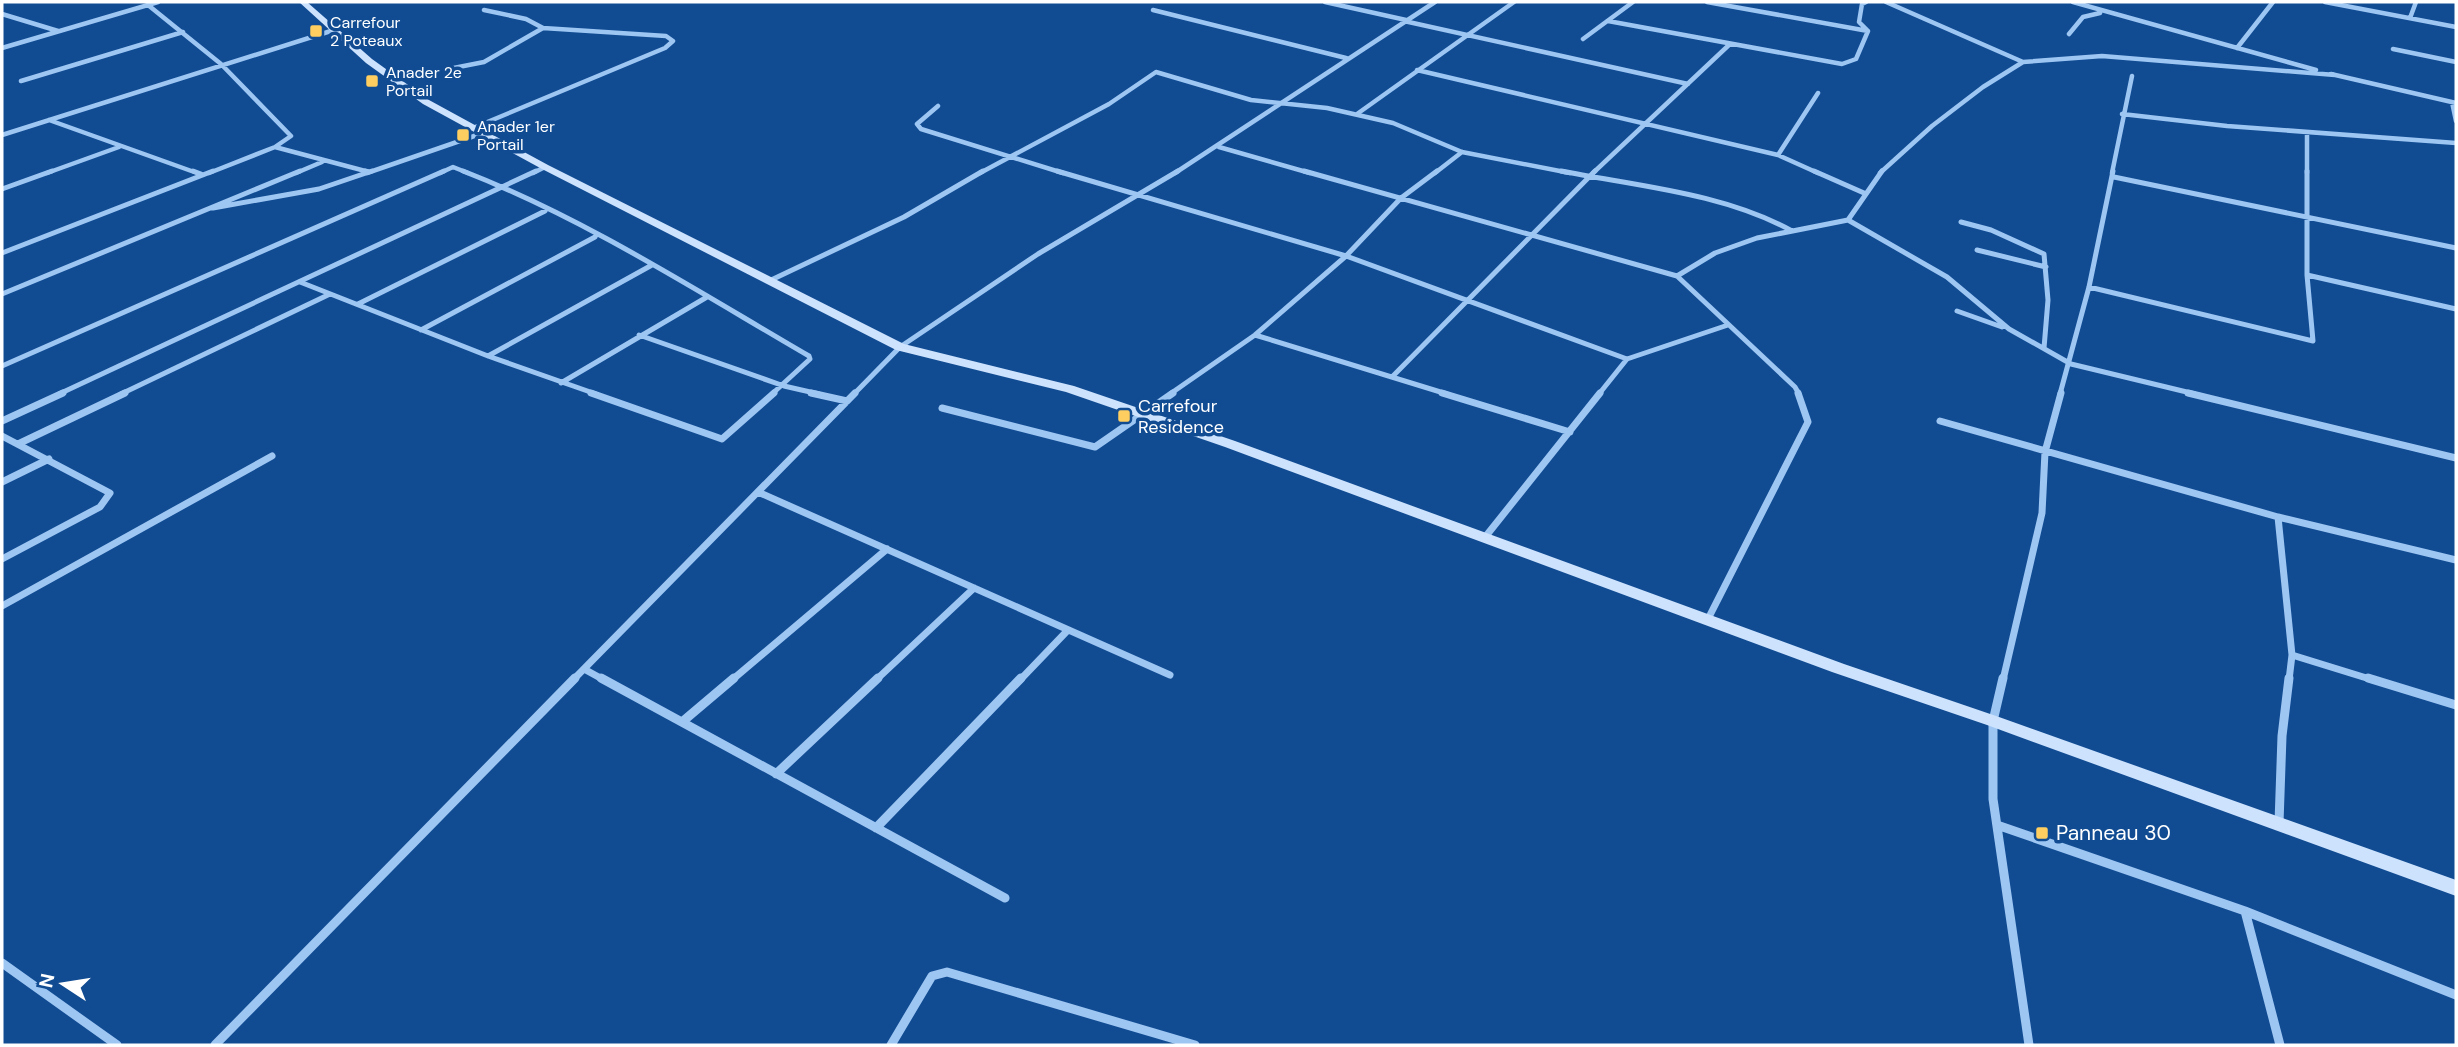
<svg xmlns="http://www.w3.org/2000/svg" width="2458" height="1047" viewBox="0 0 2458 1047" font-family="'DM Sans',sans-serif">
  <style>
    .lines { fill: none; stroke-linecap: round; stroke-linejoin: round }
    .street-far3 { stroke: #9ec6f3; stroke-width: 4.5 }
    .street-far2 { stroke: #9ec6f3; stroke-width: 5 }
    .street-far1 { stroke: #9ec6f3; stroke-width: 7 }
    .street { stroke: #9ec6f3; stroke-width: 9 }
    .secondary { fill: #cde2fd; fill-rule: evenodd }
    .poi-dot { fill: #ffce60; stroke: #114c93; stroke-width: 2.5 }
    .labels { text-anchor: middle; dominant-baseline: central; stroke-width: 7; stroke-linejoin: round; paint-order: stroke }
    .far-poi-label { font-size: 16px; fill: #fff; stroke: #114c93; text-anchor: start }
    .poi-label { font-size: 18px; fill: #fff; stroke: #114c93; text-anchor: start }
    .near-poi-label { font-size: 21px; fill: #fff; stroke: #114c93; text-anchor: start }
  </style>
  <rect width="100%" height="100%" fill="#114c93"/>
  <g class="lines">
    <path class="street-far3" d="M1325 2 1406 20
      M1707 2 1868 31
      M1886 2 2023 62
      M2073 2 2316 70
      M2325 2 2456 27
      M148 5 221 64 291 136 275 147 209 173
      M1153 10 1346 58
      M2 14 58 31
      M2410 18 2416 2
      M1404 21 1688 84
      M1608 21 1842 64 1856 59 1868 31 1859 22 1862 4 1866 2
      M2069 34 2083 17 2100 13
      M1583 39 1633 2
      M2 48 158 2
      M2237 48 2273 2
      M2393 49 2456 62
      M1417 70 1778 155 1818 173
      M2331 74 2456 103
      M393 80 484 62 543 28
      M21 81 183 32
      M2452 102 2456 121
      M938 106 917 124 921 129 1063 173
      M1357 114 1514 2
      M2122 114 2227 126 2456 143
      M49 120 197 173
      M473 128 665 48 673 41 666 36 543 28 526 19 484 10
      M2307 133V173
      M2 135 334 30
      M275 147 369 172
      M1219 147 1310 173
      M1778 155 1818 93
      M47 173 119 147
      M296 173 322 162
      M367 173 483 133
      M440 173 453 167 468 173
      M533 173 545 167
      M980 173 1109 104 1156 72 1251 100 1327 108 1393 123 1462 152 1570 173
      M1175 173 1435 2
      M1435 173 1462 152
      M1593 173 1730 44
      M1880 173 1932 126 1983 87 2023 62 2102 56 2335 75
      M2112 173 2132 76"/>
    <path class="street-far2" d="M193 171 201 174
      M365 171 369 172
      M463 171C584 218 697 291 809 356L810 359 772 394
      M1057 171 1346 256 1627 359
      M1304 171 1677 276
      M1561 171C1637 186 1723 193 1792 231
      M1814 171 1864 193
      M2114 177 2456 248
      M2 189 52 171
      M213 208 319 189 372 171
      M1848 220 1882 171
      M1961 222 1991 230 2044 254 2048 300 2044 348
      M1977 250 2046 267
      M2 253 213 171
      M2307 275 2456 309
      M769 281 904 217 983 171
      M300 282 488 356 596 394
      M2089 287 2313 341 2307 275V171
      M2 294 300 171
      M358 304 545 211
      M1957 311 2002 327
      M421 330 595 237
      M639 335 784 386 819 394
      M1255 335 1447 394
      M488 356 652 265
      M2 366 444 171
      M1392 377 1595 171
      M561 383 707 297
      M59 394 536 171
      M121 394 330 294
      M854 394 900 347 1038 254 1178 171
      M1170 394 1255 335 1346 256 1401 198 1437 171
      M1599 394 1627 359 1728 325
      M1799 394 1795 387 1677 276 1715 253 1757 238 1848 220 1947 277 2009 329 2071 364 2195 394
      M2060 394 2089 287 2113 171"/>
    <path class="street-far1" d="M591 393 722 439 774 393
      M811 393 847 401
      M1442 393 1570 432
      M2188 393 2456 458
      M942 408 1095 447 1173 393
      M2 421 63 393
      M1940 421 2278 517 2456 560
      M2 436 110 493 100 507 2 559
      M18 444 125 393
      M2 482 49 459
      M758 492 1170 675
      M2278 517 2292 655 2289 680
      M1486 536 1600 393
      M2 606 272 456
      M1708 619 1808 422 1798 393
      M2292 655 2373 680
      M584 669 604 680
      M573 680 855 393
      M732 680 887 549
      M876 680 974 588
      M1020 680 1068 630
      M2003 680 2042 513 2045 452 2061 393"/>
    <path class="street" d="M601 678 1005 898
      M2003 678 1993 721V799L2029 1045
      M2368 678 2456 705
      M682 722 734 678
      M776 774 878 678
      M2279 823 2282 736 2289 678
      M1997 825 2245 911 2456 995
      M876 828 1021 678
      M2245 911 2280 1045
      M2 963 117 1045
      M215 1045 575 678
      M891 1045 932 976 947 972 1195 1045"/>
    <path class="secondary" d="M299 2H307L372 59 429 100 548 165 904 344 1074 386 1235 441 1844 664 1999 717 2456 880V896L1987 725 1832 672 1225 447 1066 392 896 350 542 169 423 104 366 63Z"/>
  </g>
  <g class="poi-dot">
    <rect x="309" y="24" width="14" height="14" rx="3.5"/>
    <rect x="365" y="74" width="14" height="14" rx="3.5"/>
    <rect x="456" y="128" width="14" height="14" rx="3.5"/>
    <rect x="1117" y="409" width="14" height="14" rx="3.5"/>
    <rect x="2035" y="826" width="14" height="14" rx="3.5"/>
  </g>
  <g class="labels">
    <g class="far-poi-label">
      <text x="330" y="22">Carrefour<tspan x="330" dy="18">2 Poteaux</tspan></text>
      <text x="386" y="72">Anader 2e<tspan x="386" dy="18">Portail</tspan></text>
      <text x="477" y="126">Anader 1er<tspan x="477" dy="18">Portail</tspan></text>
    </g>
    <g class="poi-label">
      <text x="1138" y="406">Carrefour<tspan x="1138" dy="21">Residence</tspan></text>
    </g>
    <g class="near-poi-label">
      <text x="2056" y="833">Panneau 30</text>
    </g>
  </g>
  <rect width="2458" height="1047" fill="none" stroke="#ffffff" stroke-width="7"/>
  <g transform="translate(63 984) rotate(282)" stroke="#114c93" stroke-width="5" paint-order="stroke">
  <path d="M0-5L12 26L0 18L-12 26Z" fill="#ffffff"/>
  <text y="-10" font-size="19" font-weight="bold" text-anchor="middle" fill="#ffffff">N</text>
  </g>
</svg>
